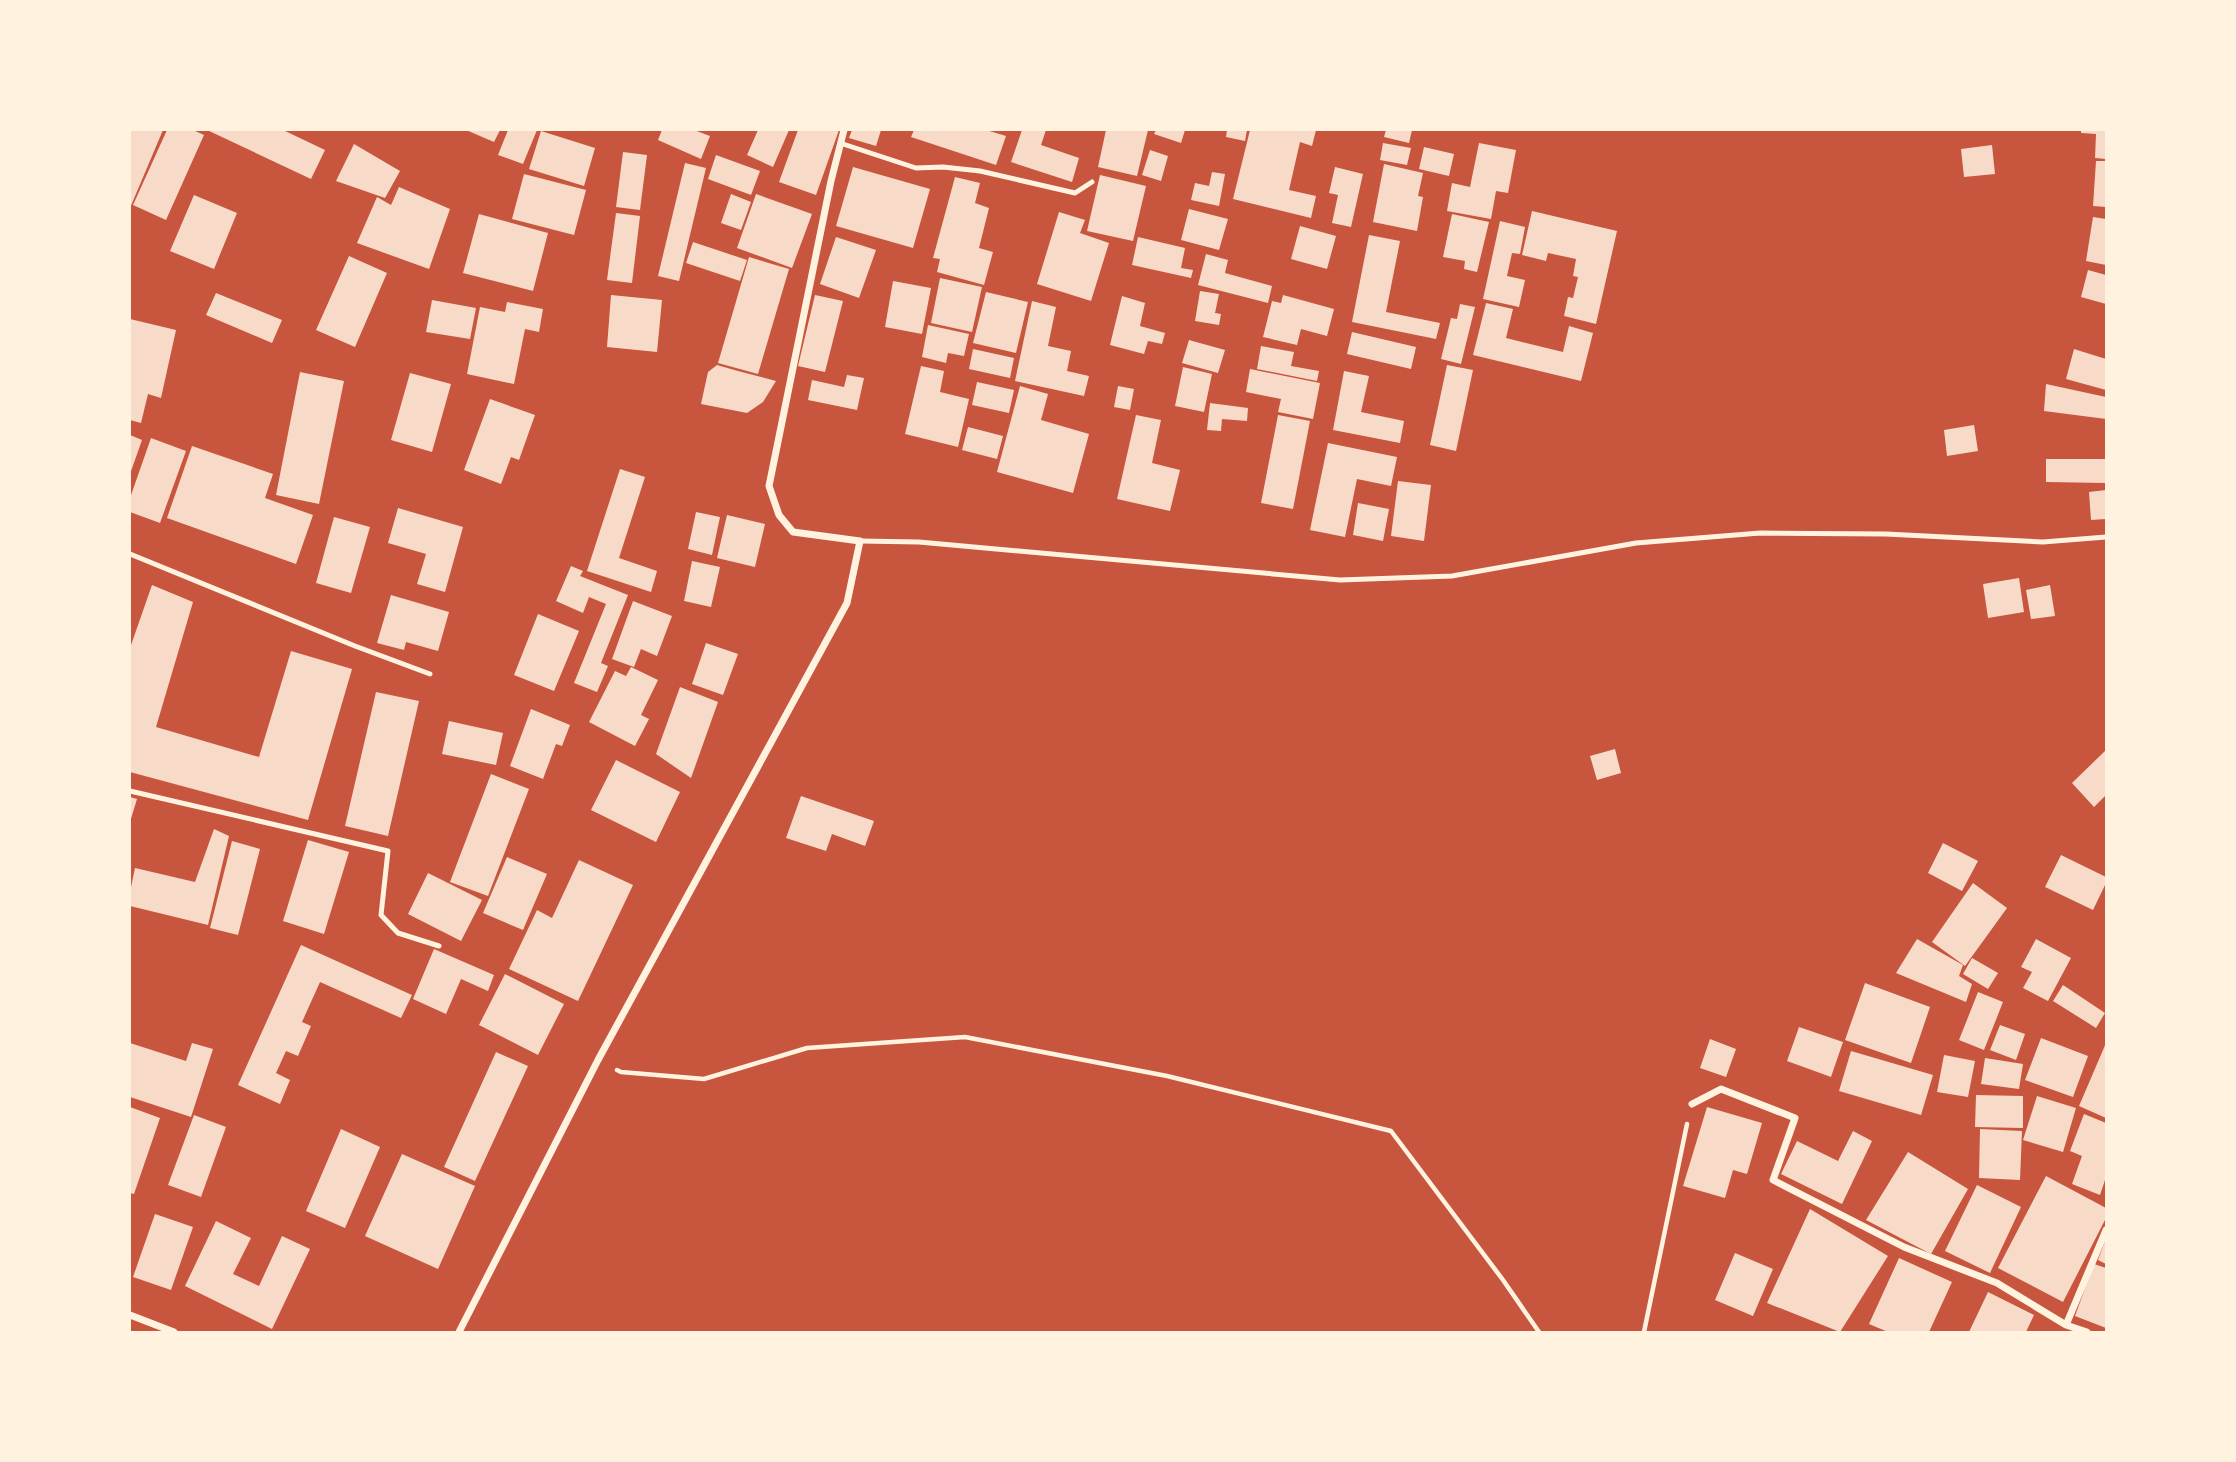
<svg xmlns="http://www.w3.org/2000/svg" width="2236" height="1462" viewBox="0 0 2236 1462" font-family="Overpass,sans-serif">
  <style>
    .building { fill: #f7dbc8 }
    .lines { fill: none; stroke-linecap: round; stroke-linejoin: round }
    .path { stroke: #fff3e0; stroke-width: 4.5 }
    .service { stroke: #fff3e0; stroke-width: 5 }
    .minor { stroke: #fff3e0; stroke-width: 7 }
  </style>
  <rect width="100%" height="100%" fill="#c8553d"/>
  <path class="building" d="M130 130H163L130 208Z
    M167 130H193L204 135 166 220 133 205Z
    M207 130H283L325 150 311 179Z
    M466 130H500L494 142Z
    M508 130H537L523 164 498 155Z
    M662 130H694L710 136 701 159 658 140Z
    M758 130H789L773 167 747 155Z
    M798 130H839L816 195 779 182Z
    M852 130H881L876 146 849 138Z
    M914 130H986L1006 136 996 165 911 137Z
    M1022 130H1046L1041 145 1079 158 1072 182 1011 162Z
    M1106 130H1148L1137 176 1098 167Z
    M1156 130H1185L1181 143 1154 134Z
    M1227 130H1247L1245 141 1226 137Z
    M1250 130H1316L1312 146 1300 142 1289 190 1316 196 1311 218 1233 199Z
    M1386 130H1412L1409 143 1384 137Z
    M2081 130H2106V159L2095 158 2096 134 2081 133Z
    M541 131 595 148 584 186 529 169Z
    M1383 143 1411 148 1407 165 1380 160Z
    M1479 143 1516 150 1508 193 1496 191 1491 219 1447 211 1452 183 1470 187Z
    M354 144 400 171 385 198 336 181Z
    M1992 145 1995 174 1964 177 1961 149Z
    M1424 147 1454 154 1449 176 1419 169Z
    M1150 150 1168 156 1161 181 1142 175Z
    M623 152 647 155 640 210 616 207Z
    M716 155 760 171 751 195 708 179Z
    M2096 161H2106V207L2093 206Z
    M685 163 706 168 679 281 658 276Z
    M1384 164 1423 173 1418 196 1423 197 1417 231 1373 222Z
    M853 167 930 189 913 248 836 226Z
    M1335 167 1363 174 1351 227 1332 223 1338 195 1329 193Z
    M1212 172 1225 174 1219 206 1191 200 1195 183 1209 186Z
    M524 174 586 190 574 235 512 219Z
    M1100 175 1146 186 1133 241 1087 231Z
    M955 177 980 183 975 203 989 208 979 248 993 252 984 285 937 272 940 259 933 258Z
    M399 187 450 209 429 269 357 243 377 197 391 205Z
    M731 194 751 202 741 230 721 223Z
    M756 194 812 214 792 268 737 248Z
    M194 195 237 213 214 269 170 251Z
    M1189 209 1228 219 1219 250 1181 240Z
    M1532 211 1617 231 1596 324 1564 316 1568 297 1573 298 1578 277 1573 276 1576 259 1548 253 1546 261 1522 255Z
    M1059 212 1085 220 1080 233 1109 243 1091 301 1037 284Z
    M616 213 640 216 632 283 607 280Z
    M479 214 548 233 533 291 463 273Z
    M1452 214 1489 222 1477 272 1464 269 1465 261 1443 257Z
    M2093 217 2106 219V265L2086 261Z
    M1500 221 1525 227 1520 254 1512 253 1507 276 1525 280 1519 307 1483 299Z
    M1300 226 1336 236 1327 269 1291 259Z
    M1369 235 1400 241 1386 312 1440 323 1436 339 1352 322Z
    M836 237 876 250 859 298 820 284Z
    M1138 237 1185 248 1181 268 1193 270 1191 278 1132 265Z
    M693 242 747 260 740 281 686 263Z
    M1206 254 1228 260 1225 273 1272 286 1268 303 1198 285Z
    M349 256 387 273 355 347 316 330Z
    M749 257 789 269 758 374 718 363Z
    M2088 270 2106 275V304L2081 297Z
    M940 278 982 287 972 332 931 323Z
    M893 281 931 288 922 334 885 327Z
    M1200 291 1219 294 1215 313 1221 314 1219 325 1195 321Z
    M986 292 1028 302 1016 353 973 343Z
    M216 293 282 320 272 343 206 315Z
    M611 295 662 300 657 352 607 347Z
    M815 295 843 301 825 372 798 366Z
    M1283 295 1334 309 1327 336 1301 329 1297 345 1263 337 1272 301 1281 303Z
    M1122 296 1145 303 1140 326 1165 333 1162 344 1148 341 1144 354 1110 345Z
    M432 300 476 308 470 339 426 332Z
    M1032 301 1056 307 1048 346 1071 351 1067 371 1089 376 1084 396 1015 381Z
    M507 302 543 309 539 332 525 329 514 384 467 374 480 307 505 312Z
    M1486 303 1513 309 1506 338 1563 352 1569 326 1593 333 1581 381 1473 355Z
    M1460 304 1475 307 1461 364 1441 359 1451 318 1457 319Z
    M130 319 176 330 161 398 148 394 141 423 130 420Z
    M928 325 969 334 964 356 948 353 946 363 922 357Z
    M1352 332 1416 347 1411 369 1347 354Z
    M1189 340 1225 350 1218 373 1182 363Z
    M1261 346 1294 352 1291 366 1319 371 1317 381 1257 369Z
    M973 349 1014 358 1010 378 969 369Z
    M2074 349 2106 359V390L2066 379Z
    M717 365 738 371 776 381 763 402 747 413 701 404 708 372Z
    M1447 365 1473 370 1456 451 1430 445Z
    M921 366 944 371 940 392 969 399 958 447 905 434Z
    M1183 367 1212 374 1204 412 1175 406Z
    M1250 369 1320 383 1313 419 1278 412 1281 399 1246 392Z
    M1344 371 1369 376 1361 412 1404 421 1400 443 1333 430Z
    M300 372 344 381 319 504 276 495Z
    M410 373 451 384 432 452 391 440Z
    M847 375 864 378 857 410 808 400 812 380 844 387Z
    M977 382 1014 390 1009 413 972 405Z
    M2046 384 2106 397V419L2044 411Z
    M1020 386 1048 394 1041 420 1089 434 1073 493 997 472Z
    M1118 386 1134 389 1130 410 1114 407Z
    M490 399 535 415 519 460 511 457 501 484 464 470Z
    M1210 403 1248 408 1247 421 1222 419 1221 431 1207 430Z
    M1136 415 1161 420 1152 463 1180 470 1170 511 1117 499Z
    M1278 415 1310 421 1293 509 1261 503Z
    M1974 425 1978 451 1947 456 1944 430Z
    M968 427 1003 436 997 459 962 450Z
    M130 435 142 440 130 474Z
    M151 438 186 451 160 523 130 512V498Z
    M1328 443 1397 457 1391 486 1357 479 1345 537 1310 530Z
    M192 446 273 474 265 498 313 515 296 564 167 518Z
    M2046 459H2106V483L2046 482Z
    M620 469 645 477 619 558 657 571 651 592 587 571Z
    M1398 481 1431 485 1424 541 1391 536Z
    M2106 490V519L2091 520 2089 492Z
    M1358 503 1389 509 1383 541 1353 535Z
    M398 508 463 527 445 592 417 584 426 554 388 543Z
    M696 512 720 517 712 555 688 549Z
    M727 515 765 524 755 567 717 558Z
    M334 517 370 527 351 593 316 583Z
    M692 561 720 567 711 607 684 601Z
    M571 566 583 571 580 576 628 595 601 663 608 666 597 692 574 683 606 604 589 597 583 613 556 601Z
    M2019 578 2024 612 1988 618 1983 584Z
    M152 585 193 602 156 727 259 757 291 651 352 669 308 820 130 772V648Z
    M2050 585 2055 616 2031 619 2026 590Z
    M391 595 449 612 438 651 406 642 404 650 377 643Z
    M633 601 672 616 657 656 641 649 634 667 612 659Z
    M538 614 579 631 554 691 514 675Z
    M706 643 738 654 723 695 692 684Z
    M631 667 658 680 641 715 649 719 635 746 589 722 615 671 626 676Z
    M680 687 718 702 691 778 656 754Z
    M376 692 419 701 388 836 345 826Z
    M531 709 570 725 562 746 556 744 543 779 510 766Z
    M449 721 503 733 496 765 442 754Z
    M1615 749 1621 773 1597 780 1590 756Z
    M2106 750V795L2094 807 2072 783Z
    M616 760 680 792 656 842 591 810Z
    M491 774 529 789 488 896 450 882Z
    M801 796 874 821 865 846 832 834 826 851 786 838Z
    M130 797 137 799 130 822Z
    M214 829 229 836 208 925 130 906V892L135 868 195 882Z
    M308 840 349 852 324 934 283 921Z
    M232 841 260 849 238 935 210 928Z
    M1943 843 1978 861 1962 891 1928 873Z
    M2061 855 2106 877V883L2093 910 2045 887Z
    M507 857 547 874 523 930 483 913Z
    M579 860 633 885 578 1001 509 969 537 910 552 918Z
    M428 873 482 900 461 941 408 914Z
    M1973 883 2007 908 1965 966 1932 942Z
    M1917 939 1963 965 1959 976 1972 984 1966 1002 1896 973Z
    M2036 939 2071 958 2048 1001 2023 988 2032 972 2021 967Z
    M301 945 412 995 401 1018 320 982 302 1022 311 1026 298 1056 286 1051 276 1073 290 1080 280 1104 238 1085Z
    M434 949 494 975 488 991 461 979 446 1014 413 999Z
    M1972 958 1998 973 1988 989 1963 974Z
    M505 974 564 1004 538 1055 479 1025Z
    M1865 983 1930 1007 1911 1063 1845 1040Z
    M2063 985 2105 1013 2096 1028 2053 1001Z
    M1978 992 2003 1002 1984 1050 1959 1040Z
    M2000 1025 2025 1034 2016 1060 1990 1050Z
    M1799 1027 1843 1042 1831 1077 1787 1061Z
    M2041 1038 2088 1056 2073 1097 2025 1080Z
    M1710 1039 1736 1049 1726 1077 1700 1068Z
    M130 1043 186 1061 192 1043 213 1049 191 1117 130 1097Z
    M2106 1043V1118L2079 1106Z
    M1851 1051 1933 1075 1921 1115 1839 1091Z
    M496 1052 528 1066 475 1181 444 1167Z
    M1944 1055 1975 1061 1968 1097 1937 1092Z
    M1985 1058 2023 1064 2019 1089 1981 1084Z
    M1976 1095 2023 1096V1128L1975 1127Z
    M2037 1096 2076 1108 2063 1152 2023 1140Z
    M130 1107 160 1118 134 1194 130 1193Z
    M1707 1107 1762 1123 1747 1174 1733 1170 1725 1198 1683 1186Z
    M2084 1114 2106 1123V1177L2100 1195 2072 1184 2082 1156 2070 1151Z
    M194 1115 226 1127 201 1197 168 1185Z
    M341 1129 380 1147 345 1228 306 1211Z
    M1980 1129 2022 1131 2020 1180 1979 1178Z
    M1853 1131 1872 1141 1842 1204 1781 1174 1797 1141 1838 1161Z
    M1908 1152 1968 1189 1931 1254 1866 1220Z
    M402 1154 475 1186 438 1269 365 1236Z
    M2046 1176 2106 1208V1218L2063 1302 1998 1268Z
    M1977 1185 2021 1207 1990 1273 1945 1251Z
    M1810 1209 1888 1256 1840 1332 1767 1303Z
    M155 1214 193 1227 171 1290 133 1277Z
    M216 1221 251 1238 233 1274 259 1286 282 1236 310 1249 272 1329 185 1286Z
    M2106 1238V1264L2098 1260Z
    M1735 1253 1773 1269 1753 1316 1715 1300Z
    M1899 1258 1952 1282 1929 1332H1888L1869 1324Z
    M2094 1264 2106 1268V1328L2075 1316Z
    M1988 1292 2034 1315 2026 1332H1969Z"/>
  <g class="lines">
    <path class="path" d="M617 1070 621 1072 704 1079 807 1048 965 1037 1167 1076 1391 1131 1503 1280 1539 1332
      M1644 1332 1687 1124"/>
    <path class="service" d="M840 143 916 168 943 167 980 171 1075 193 1092 182
      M860 541 919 542 1340 580 1452 576 1636 543 1760 533 1886 534 2043 542 2106 537
      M130 554 355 646 430 674
      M130 791 388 851 381 915 398 933 439 946"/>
    <path class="minor" d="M1692 1104 1721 1089 1795 1118 1773 1180 1904 1247 1997 1283 2066 1325 2087 1332
      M130 1315 174 1332
      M2066 1325 2106 1230
      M459 1332 598 1060 847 603 860 541 793 532 779 515 769 486 831 181 844 130"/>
  </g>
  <rect width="2236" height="1462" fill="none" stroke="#fff3e0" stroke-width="262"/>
</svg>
